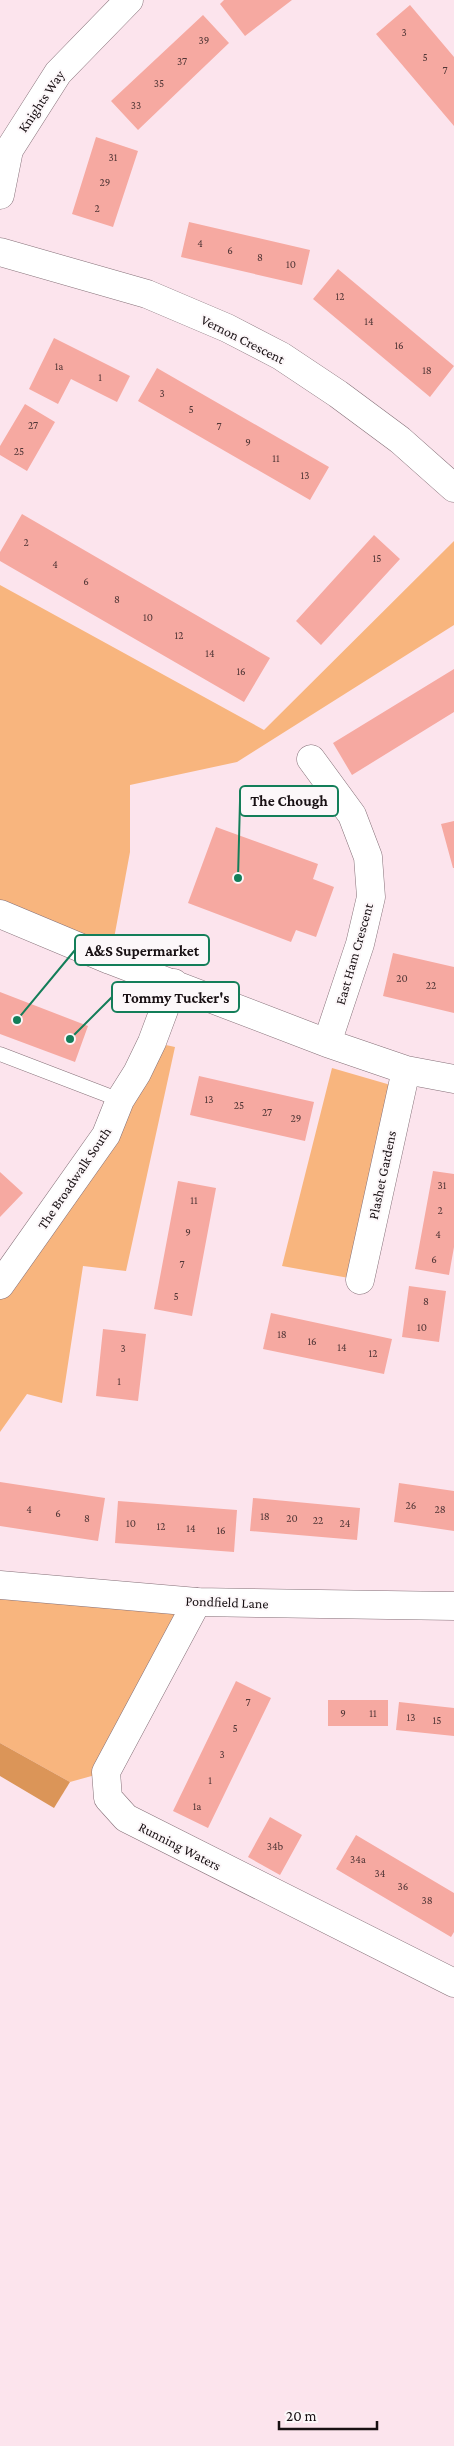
<svg xmlns="http://www.w3.org/2000/svg" width="454" height="2446" viewBox="0 0 454 2446" font-family="'Crimson Pro',serif">
  <style>
    .green { fill: #f8b57e }
    .forest { fill: #db9558 }
    .building { fill: #f6a9a1 }
    .lines { fill: none; stroke-linecap: round; stroke-linejoin: round }
    .lane-casing { stroke: #857078; stroke-width: 15 }
    .street-casing { stroke: #857078; stroke-width: 29 }
    .secondary-casing { stroke: #857078; stroke-width: 29 }
    .lane { stroke: #fff; stroke-width: 14 }
    .street { stroke: #fff; stroke-width: 28 }
    .secondary { stroke: #fff; stroke-width: 28 }
    .labels { text-anchor: middle; dominant-baseline: central; stroke-width: 4; stroke-linejoin: round; paint-order: stroke }
    .number-label { font-size: 11px; fill: #503636 }
    .street-label { font-size: 14px; fill: #181013; stroke: #fcf7f9 }
    .leader { fill: none; stroke: #137e59; stroke-width: 2 }
    .callout-dot { fill: #137e59; stroke: #fcf7f9; stroke-width: 2 }
    .callout { fill: #fcf7f9; stroke: #137e59; stroke-width: 2 }
    .callout-label { font-size: 15px; text-anchor: middle; font-weight: bold; fill: #181013 }
  </style>
  <rect width="100%" height="100%" fill="#fce4ed"/>
  <path class="green" d="M454 541V625L237 762 130 785V852L110 960 0 914V585L264 730Z
    M152 1042 175 1047 126 1271 83 1266 62 1403 27 1394 0 1432V1285Z
    M332 1068 401 1088 360 1280 282 1266Z
    M0 1583 197 1602 106 1772 70 1782 0 1743Z"/>
  <path class="forest" d="M0 1743 70 1782 54 1808 0 1776Z"/>
  <path class="building" d="M224 0H292L245 36 220 4Z
    M410 5 454 57V126L376 34Z
    M203 15 229 43 138 130 111 101Z
    M96 137 138 151 113 227 72 214Z
    M189 222 310 250 302 285 181 257Z
    M338 269 454 366 430 397 313 299Z
    M54 338 130 376 117 402 71 379 58 404 29 389Z
    M157 368 329 467 310 500 138 401Z
    M25 404 55 422 27 471 0 455V446Z
    M22 514 270 658 244 702 0 561V552Z
    M374 535 400 559 321 645 296 621Z
    M454 669V712L352 775 333 743Z
    M454 821V868H453L441 824Z
    M216 827 318 864 313 879 334 887 316 937 296 930 291 942 188 903Z
    M393 953 454 967V1013L383 996Z
    M0 992 88 1026 75 1062 0 1034Z
    M199 1076 314 1102 305 1141 190 1115Z
    M433 1171 454 1174V1247L449 1275 415 1269Z
    M0 1172 23 1193 0 1217Z
    M178 1181 216 1188 192 1316 154 1309Z
    M409 1286 446 1291 439 1342 402 1337Z
    M271 1313 392 1339 384 1374 263 1349Z
    M103 1329 146 1334 138 1401 96 1396Z
    M0 1482 105 1498 98 1541 0 1526Z
    M399 1483 454 1491V1531L394 1522Z
    M253 1498 360 1508 357 1540 250 1531Z
    M118 1501 237 1510 234 1552 115 1543Z
    M236 1681 271 1698 208 1828 173 1811Z
    M328 1700H388V1726H328Z
    M399 1702 454 1708V1736L396 1730Z
    M270 1817 302 1835 280 1875 248 1857Z
    M356 1835 454 1893V1932L451 1937 336 1869Z"/>
  <g class="lines">
    <defs>
      <path id="lane" d="M0 1054 120 1100"/>
      <path id="street" d="M0 195 9 150 58 73 129 0
        M0 252 147 294 227 328 281 356 338 394 400 440 454 488
        M311 759 352 815 368 857 371 897 360 944 327 1043
        M0 914 110 960 327 1043 406 1070 454 1079
        M360 1280 406 1070
        M0 1285 106 1135 120 1100 137 1073 152 1042 174 983
        M197 1602 106 1772 108 1798 126 1818 454 1983"/>
      <path id="secondary" d="M0 1585 197 1602 454 1606"/>
    </defs>
    <use href="#lane" class="lane-casing"/>
    <use href="#street" class="street-casing"/>
    <use href="#secondary" class="secondary-casing"/>
    <use href="#lane" class="lane"/>
    <use href="#street" class="street"/>
    <use href="#secondary" class="secondary"/>
  </g>
  <g class="labels">
    <g class="number-label">
      <text x="404" y="32">3</text>
      <text x="204" y="40">39</text>
      <text x="425" y="57">5</text>
      <text x="182" y="61">37</text>
      <text x="445" y="70">7</text>
      <text x="159" y="83">35</text>
      <text x="136" y="105">33</text>
      <text x="113" y="157">31</text>
      <text x="105" y="182">29</text>
      <text x="97" y="208">2</text>
      <text x="200" y="243">4</text>
      <text x="230" y="250">6</text>
      <text x="260" y="257">8</text>
      <text x="291" y="264">10</text>
      <text x="340" y="296">12</text>
      <text x="369" y="321">14</text>
      <text x="399" y="345">16</text>
      <text x="59" y="366">1a</text>
      <text x="427" y="370">18</text>
      <text x="100" y="377">1</text>
      <text x="162" y="393">3</text>
      <text x="191" y="409">5</text>
      <text x="33" y="425">27</text>
      <text x="219" y="426">7</text>
      <text x="248" y="442">9</text>
      <text x="19" y="451">25</text>
      <text x="276" y="458">11</text>
      <text x="305" y="475">13</text>
      <text x="26" y="542">2</text>
      <text x="377" y="558">15</text>
      <text x="55" y="564">4</text>
      <text x="86" y="581">6</text>
      <text x="117" y="599">8</text>
      <text x="148" y="617">10</text>
      <text x="179" y="635">12</text>
      <text x="210" y="653">14</text>
      <text x="241" y="671">16</text>
      <text x="402" y="978">20</text>
      <text x="431" y="985">22</text>
      <text x="209" y="1099">13</text>
      <text x="239" y="1105">25</text>
      <text x="267" y="1112">27</text>
      <text x="296" y="1118">29</text>
      <text x="442" y="1185">31</text>
      <text x="194" y="1200">11</text>
      <text x="440" y="1210">2</text>
      <text x="188" y="1232">9</text>
      <text x="438" y="1234">4</text>
      <text x="434" y="1259">6</text>
      <text x="182" y="1264">7</text>
      <text x="176" y="1296">5</text>
      <text x="426" y="1301">8</text>
      <text x="422" y="1327">10</text>
      <text x="282" y="1334">18</text>
      <text x="312" y="1341">16</text>
      <text x="342" y="1347">14</text>
      <text x="123" y="1348">3</text>
      <text x="373" y="1353">12</text>
      <text x="119" y="1381">1</text>
      <text x="411" y="1505">26</text>
      <text x="29" y="1509">4</text>
      <text x="440" y="1509">28</text>
      <text x="58" y="1513">6</text>
      <text x="265" y="1516">18</text>
      <text x="87" y="1518">8</text>
      <text x="292" y="1518">20</text>
      <text x="318" y="1520">22</text>
      <text x="131" y="1523">10</text>
      <text x="345" y="1523">24</text>
      <text x="161" y="1526">12</text>
      <text x="191" y="1528">14</text>
      <text x="221" y="1530">16</text>
      <text x="248" y="1702">7</text>
      <text x="343" y="1713">9</text>
      <text x="373" y="1713">11</text>
      <text x="411" y="1717">13</text>
      <text x="437" y="1720">15</text>
      <text x="235" y="1728">5</text>
      <text x="222" y="1754">3</text>
      <text x="210" y="1780">1</text>
      <text x="197" y="1806">1a</text>
      <text x="275" y="1846">34b</text>
      <text x="358" y="1859">34a</text>
      <text x="380" y="1873">34</text>
      <text x="403" y="1886">36</text>
      <text x="427" y="1900">38</text>
    </g>
    <g class="street-label">
      <text transform="translate(41 101) rotate(-56)">Knights Way</text>
      <text transform="translate(243 339) rotate(27)">Vernon Crescent</text>
      <text transform="translate(354 954) rotate(-74)">East Ham Crescent</text>
      <text transform="translate(382 1175) rotate(-78)">Plashet Gardens</text>
      <text transform="translate(74 1178) rotate(-56)">The Broadwalk South</text>
      <text transform="translate(227 1602) rotate(2)">Pondfield Lane</text>
      <text transform="translate(180 1846) rotate(27)">Running Waters</text>
    </g>
  </g>
  <path class="leader" d="M238 878L240 801M17 1020L75 950M70 1039L112 997"/>
  <g class="callout-dot">
    <circle cx="238" cy="878" r="5"/>
    <circle cx="17" cy="1020" r="5"/>
    <circle cx="70" cy="1039" r="5"/>
  </g>
  <g class="callout">
    <rect x="240" y="786" width="98" height="30" rx="5"/>
    <rect x="75" y="935" width="134" height="30" rx="5"/>
    <rect x="112" y="982" width="127" height="30" rx="5"/>
  </g>
  <g class="callout-label">
    <text x="289" y="806">The Chough</text>
    <text x="142" y="956">A&amp;S Supermarket</text>
    <text x="176" y="1003">Tommy Tucker's</text>
  </g>
  <path d="M279 2421v8h98v-8" fill="none" stroke="#181013" stroke-width="2.5"/>
  <text x="286" y="2421" font-size="15" fill="#181013" stroke="#fcf7f9" stroke-width="4" paint-order="stroke">20 m</text>
</svg>
